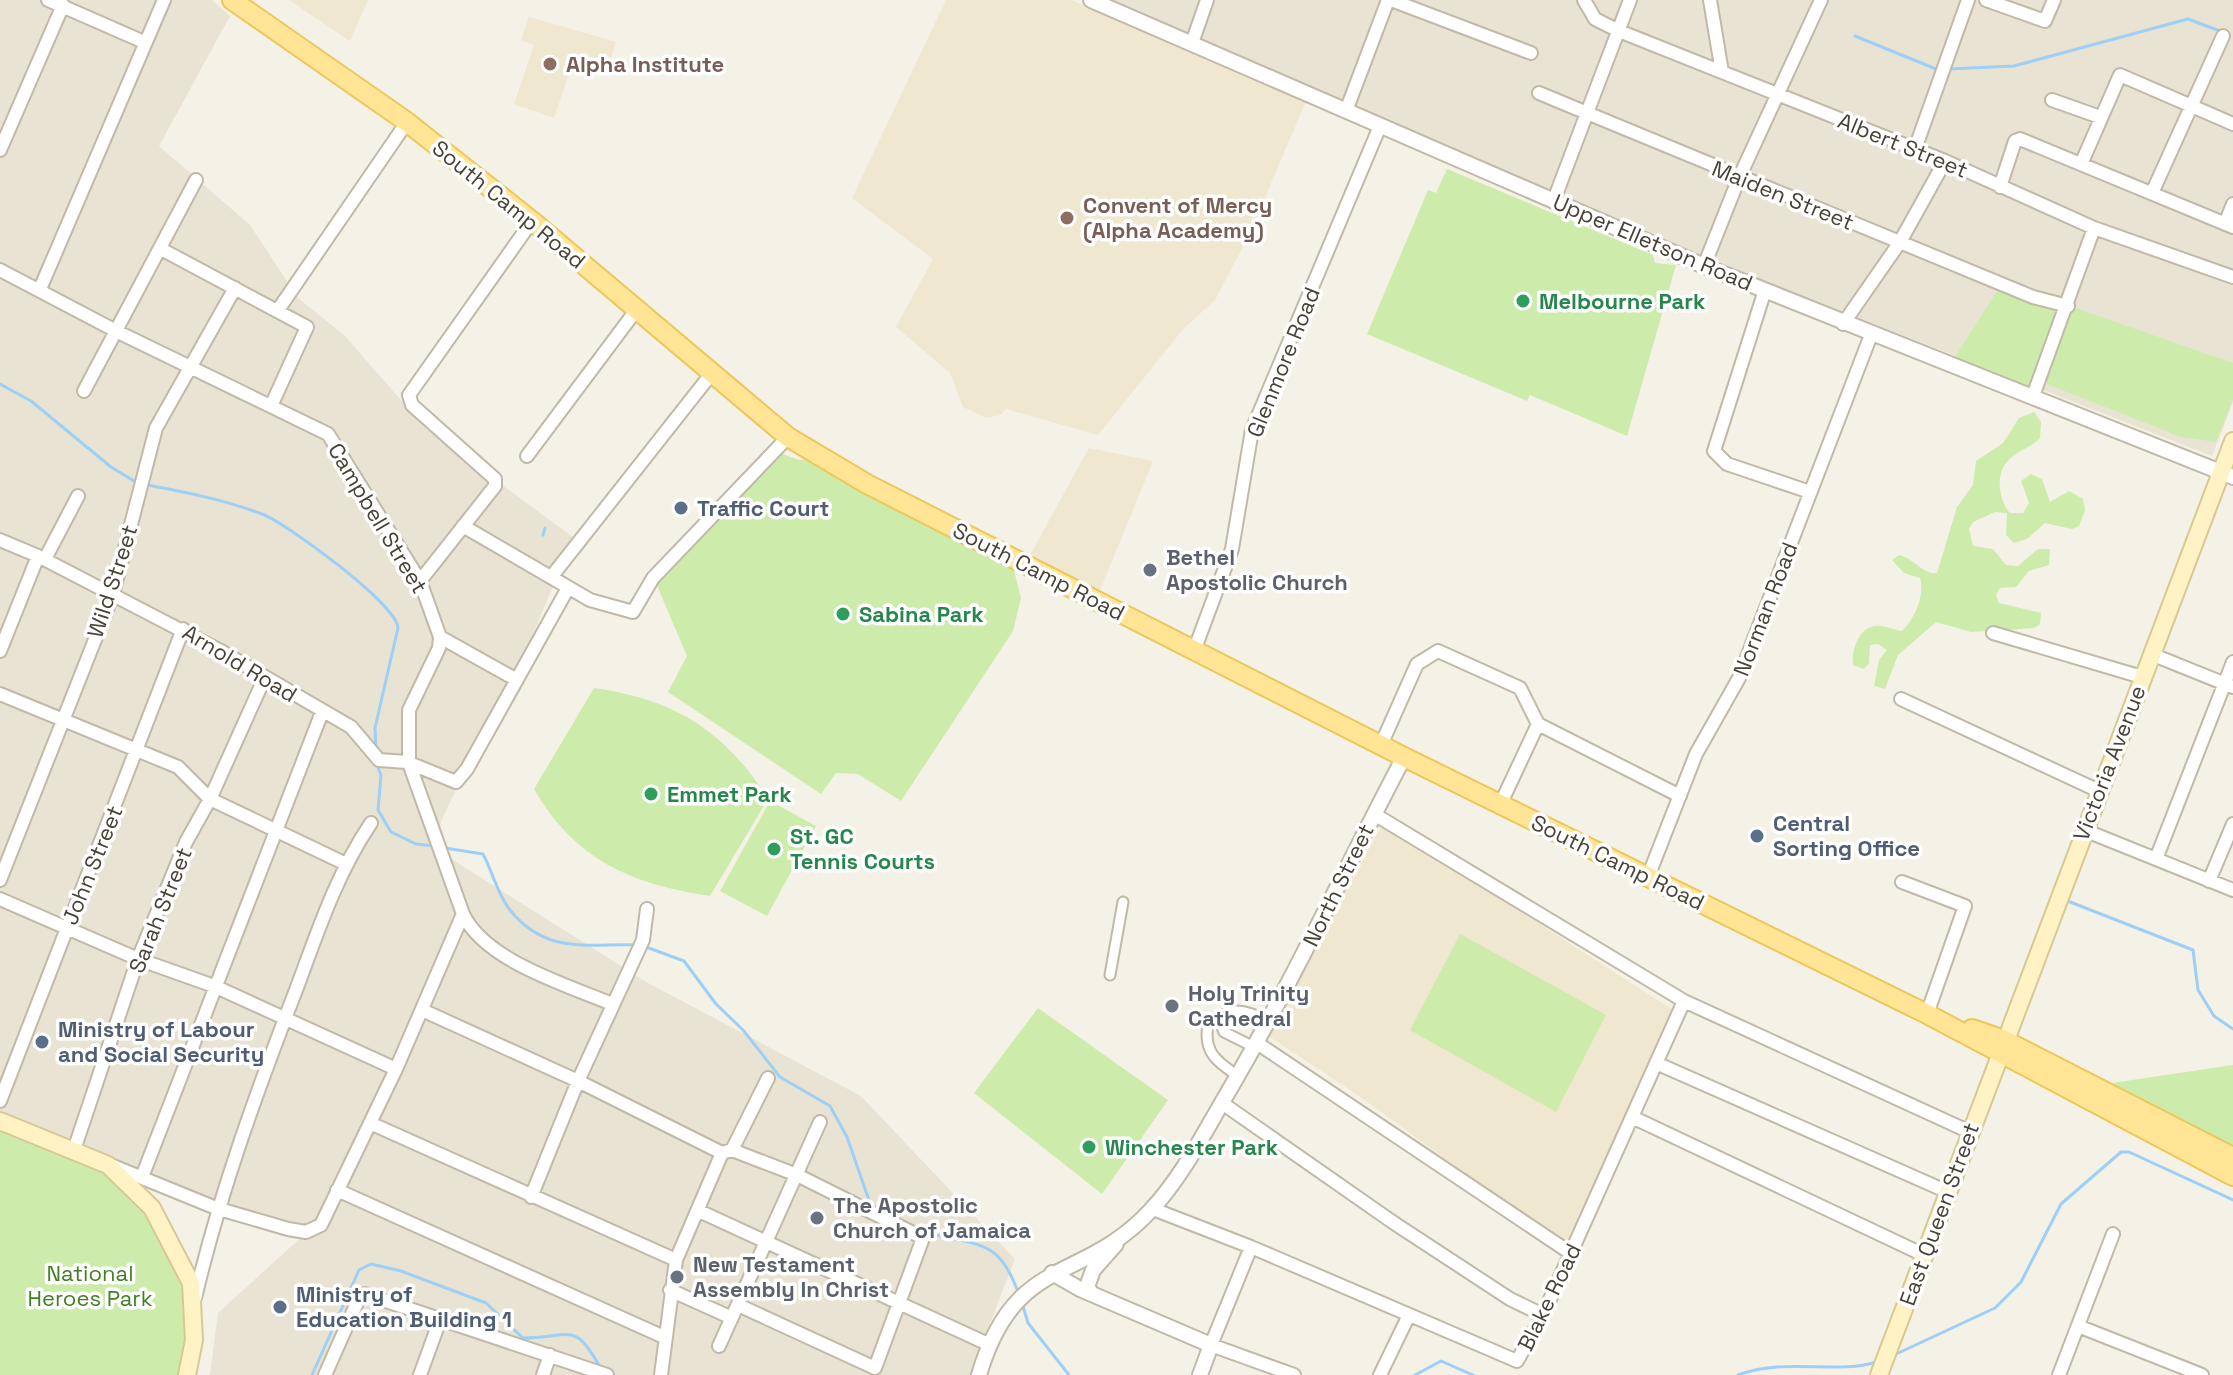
<svg xmlns="http://www.w3.org/2000/svg" width="2233" height="1375" viewBox="0 0 2233 1375" font-family="'Space Grotesk',sans-serif">
  <style>
    .residential { fill: #e9e3d4 }
    .education { fill: #efe7cf }
    .green { fill: #cdecac }
    .lines { fill: none; stroke-linecap: round; stroke-linejoin: round }
    .stream { stroke: #9ecff6; stroke-width: 3 }
    .pedestrian-casing { stroke: #c1b9a8; stroke-width: 13 }
    .minor-casing { stroke: #c1b9a8; stroke-width: 16 }
    .tertiary-casing { stroke: #c1b9a8; stroke-width: 18 }
    .secondary-casing { stroke: #d8c893; stroke-width: 20 }
    .primary-casing { stroke: #edc75c; stroke-width: 22 }
    .pedestrian { stroke: #fff; stroke-width: 9 }
    .minor { stroke: #fff; stroke-width: 12 }
    .tertiary { stroke: #fff; stroke-width: 14 }
    .secondary { stroke: #fff3c6; stroke-width: 16 }
    .primary { stroke: #ffe595; stroke-width: 18 }
    .education-dot { fill: #8d6e63; stroke: #fff; stroke-width: 3 }
    .leisure-dot { fill: #2e9e5b; stroke: #fff; stroke-width: 3 }
    .service-dot { fill: #5c6f8a; stroke: #fff; stroke-width: 3 }
    .worship-dot { fill: #6b7280; stroke: #fff; stroke-width: 3 }
    .labels { text-anchor: middle; dominant-baseline: central; stroke-width: 7; stroke-linejoin: round; paint-order: stroke }
    .education-label { font-size: 22px; font-weight: bold; fill: #785e54; stroke: #fff; text-anchor: start }
    .street-label { font-size: 22px; fill: #484135; stroke: #fff }
    .leisure-label { font-size: 22px; font-weight: bold; fill: #27864d; stroke: #fff; text-anchor: start }
    .service-label { font-size: 22px; font-weight: bold; fill: #4e5e75; stroke: #fff; text-anchor: start }
    .worship-label { font-size: 22px; font-weight: bold; fill: #5b616d; stroke: #fff; text-anchor: start }
    .park-label { font-size: 22px; fill: #427f23; stroke: #fff }
  </style>
  <rect width="100%" height="100%" fill="#f4f1e6"/>
  <path class="residential" d="M0 0H212L230 16 159 146 250 225 298 298 344 335 427 430 573 537 520 666 492 714 442 819 434 848 648 983 861 1096 1015 1259 970 1375H210L218 1313 306 1233 112 1163 0 1116Z
    M1105 0H2233V402L2212 456 1731 268Z"/>
  <path class="education" d="M289 0H368L350 41Z
    M946 0H1071L1306 101 1248 237 1215 300 1184 328 1098 435 1006 409 1000 415 986 418 963 407 950 373 896 327 933 259 852 198Z
    M529 17 616 42 607 70 574 59 554 118 514 104 534 45 521 40Z
    M1089 448 1153 461 1098 595 1029 557Z
    M1383 823 1676 1012 1565 1246 1359 1096 1267 1035Z"/>
  <path class="green" d="M1447 169 1653 255 1655 263 1676 265 1627 436 1530 395 1527 401 1367 334 1428 190 1436 193Z
    M1999 288 2058 306 2061 312 2031 390 1953 360Z
    M2070 306 2233 363V399L2216 442 2181 437 2047 384 2046 373Z
    M2034 412 2041 422 2040 438C2030 448 2015 452 2007 462 1995 475 1999 501 2010 513H2023L2029 503 2021 481 2031 474 2042 479 2050 502 2069 491 2083 499 2085 510 2079 526 2072 529 2045 523 2027 539 2014 543 2006 535 2007 513 1995 512 1973 522 1969 529 1973 546 1993 549 2006 565 2018 566 2038 549H2050L2049 565 2029 571 2016 587 2000 588 1996 595 1999 603 2041 613 2040 624 2034 628 1971 632 1936 622 1898 655 1885 689 1874 686 1879 660 1887 650 1878 644 1870 645 1869 664 1863 669 1853 665C1851 651 1859 627 1875 626 1884 625 1894 630 1902 631 1915 618 1925 595 1920 578L1904 573 1892 560 1899 555C1914 558 1923 575 1937 573L1957 507 1973 485 1976 461 2003 443 2019 418Z
    M777 452 799 460 812 458 1012 563 1021 598 1013 631 901 801 858 774 836 773 821 794 668 692 687 656 655 581Z
    M594 688C673 699 725 730 768 799L710 896C631 884 575 860 534 789Z
    M770 801 816 826 767 916 720 891Z
    M1460 934 1606 1015 1556 1112 1410 1030Z
    M1038 1008 1168 1100 1102 1194 974 1093Z
    M2233 1065V1150L2112 1083Z
    M0 1121 72 1151 158 1204 190 1302 186 1375H0Z"/>
  <g class="lines">
    <path class="stream" d="M1855 36 1936 69
      M1949 69 2014 66 2188 19 2220 31
      M0 384 31 401 111 467 139 484
      M147 485C185 492 225 500 262 514 286 523 397 604 398 628L375 728 376 751
      M543 535 545 528
      M376 762 381 775 378 810 391 832 416 844 434 846
      M445 848 483 854C492 871 498 895 510 910 547 956 589 943 638 945
      M2065 900 2193 950 2198 990 2214 1016 2233 1029
      M646 947 684 961 716 1004 743 1030 780 1077 830 1106 847 1137 871 1206
      M925 1232C977 1247 999 1236 1019 1295
      M1023 1306 1028 1323 1069 1375
      M1894 1355 1995 1308 2021 1282 2061 1204 2121 1152H2129L2233 1200
      M312 1375 359 1270 371 1264 401 1271 486 1303 523 1338C571 1338 574 1319 601 1369
      M1415 1375 1441 1361 1473 1375
      M1738 1375C1786 1357 1837 1375 1876 1362"/>
    <defs>
      <path id="pedestrian" d="M1110 975 1123 902
        M1218 1017 1224 1032 1254 1047
        M1238 1076C1217 1062 1203 1052 1208 1025 1230 1006 1243 1008 1268 1021"/>
      <path id="minor" d="M48 0 144 42
        M1391 0 1531 53
        M1584 0 1595 19 1619 31 1945 161 2094 228 2233 277
        M1710 0 1722 72
        M1986 0 2045 21 2054 0
        M1192 43 1207 0
        M1539 93 1587 113 1630 0
        M2052 100 2100 117
        M1346 111 1388 0
        M1915 149 1968 0
        M0 150 63 5
        M2082 162 2120 75 2233 124
        M2000 187 2015 141 2020 139 2233 227
        M2152 193 2223 36
        M1554 200 1587 113 2033 297 2068 306
        M2225 224 2233 204
        M161 249 307 327 271 406
        M1704 266 1739 178 1821 0
        M0 270 118 332 328 434 420 581 440 637 439 648 409 710V763L463 914 396 1069 321 1225 306 1232 288 1229 216 1208 113 1166
        M40 289 164 0
        M1765 290 1714 451 1727 464 1810 492
        M278 310 407 122
        M1843 324 1900 242 1945 161
        M84 391 196 180
        M2033 396 2094 228
        M527 456 637 309
        M463 526 590 600 633 612 653 578 788 437
        M0 540 38 556 219 650 351 727 379 760 407 762 456 782 467 769 568 588
        M45 559 78 496
        M552 576 712 373
        M420 581 495 486V479L412 405 409 395 532 221
        M1993 633 2142 677
        M440 637 517 680
        M0 651 38 556
        M1194 651 1232 549 1252 430 1380 126
        M2151 654 2233 687
        M0 694 178 767 210 799 344 863
        M1901 699 2099 791
        M1381 745 1417 664 1438 651 1520 688 1538 724
        M1501 803 1538 724 1680 796
        M1374 814 1684 1001 1970 1132
        M2084 830 2233 890
        M2156 859 2233 662
        M1648 877 1696 754 1739 678 1871 335
        M0 880 113 594 156 428 235 288
        M2209 881 2233 824
        M1902 882 1965 906 1927 1014
        M0 899 138 959 214 986 396 1069
        M463 914C485 961 567 985 612 1004
        M422 1010 578 1081 722 1153
        M1257 1043 1572 1254
        M1656 1063 1948 1192
        M0 1101 183 629
        M1222 1103 1394 1223 1510 1299 1543 1315
        M1632 1117 1924 1255
        M370 1123 676 1260
        M74 1150 138 959 186 842 210 799 265 677
        M732 1150 797 1175 923 1238 875 1368 738 1305
        M725 1152 732 1150 768 1078
        M142 1177 322 712
        M337 1190 664 1337
        M531 1197 578 1081 643 940 647 909
        M1153 1209 1251 1247 1517 1361 1543 1315 1684 1001
        M699 1211 988 1344
        M1251 1247 1211 1345 1294 1375
        M670 1290 732 1318
        M195 1298C220 1192 257 1091 296 990 318 931 336 875 371 823
        M2078 1326 2202 1375
        M719 1346 820 1122
        M325 1375 360 1296 365 1294 607 1375
        M420 1375 440 1320
        M543 1375 550 1355
        M661 1375 676 1260 722 1153
        M1380 1375 1409 1315
        M2059 1375 2113 1234"/>
      <path id="tertiary" d="M1091 0 1704 266 2233 477
        M1052 1273 1080 1289 1211 1345 1200 1375
        M1092 1294 1087 1287 1093 1270 1116 1244
        M979 1375C1015 1253 1082 1285 1151 1210 1182 1177 1204 1133 1227 1094 1291 985 1345 869 1404 757"/>
      <path id="secondary" d="M0 1121 108 1165 152 1208 191 1283 194 1340 187 1375
        M1879 1375 2233 441"/>
      <path id="primary" d="M232 0 407 122 532 221 788 437 867 484 1404 757 1927 1014 2233 1176
        M1972 1029 2004 1040 2233 1157"/>
    </defs>
    <use href="#pedestrian" class="pedestrian-casing"/>
    <use href="#minor" class="minor-casing"/>
    <use href="#tertiary" class="tertiary-casing"/>
    <use href="#secondary" class="secondary-casing"/>
    <use href="#primary" class="primary-casing"/>
    <use href="#pedestrian" class="pedestrian"/>
    <use href="#minor" class="minor"/>
    <use href="#tertiary" class="tertiary"/>
    <use href="#secondary" class="secondary"/>
    <use href="#primary" class="primary"/>
  </g>
  <g class="education-dot">
    <circle cx="550" cy="64" r="8"/>
    <circle cx="1067" cy="218" r="8"/>
  </g>
  <g class="leisure-dot">
    <circle cx="1523" cy="301" r="8"/>
    <circle cx="843" cy="614" r="8"/>
    <circle cx="651" cy="794" r="8"/>
    <circle cx="774" cy="849" r="8"/>
    <circle cx="1089" cy="1147" r="8"/>
  </g>
  <g class="service-dot">
    <circle cx="681" cy="508" r="8"/>
    <circle cx="1757" cy="836" r="8"/>
    <circle cx="42" cy="1042" r="8"/>
    <circle cx="280" cy="1307" r="8"/>
  </g>
  <g class="worship-dot">
    <circle cx="1150" cy="570" r="8"/>
    <circle cx="1172" cy="1006" r="8"/>
    <circle cx="817" cy="1218" r="8"/>
    <circle cx="677" cy="1277" r="8"/>
  </g>
  <g class="labels">
    <g class="education-label">
      <text x="566" y="64">Alpha Institute</text>
      <text x="1083" y="205">Convent of Mercy<tspan x="1083" dy="25">(Alpha Academy)</tspan></text>
    </g>
    <g class="street-label">
      <text transform="translate(1903 145) rotate(22)">Albert Street</text>
      <text transform="translate(1783 195) rotate(22)">Maiden Street</text>
      <text transform="translate(509 204) rotate(39)">South Camp Road</text>
      <text transform="translate(1653 242) rotate(23)">Upper Elletson Road</text>
      <text transform="translate(1283 362) rotate(-68)">Glenmore Road</text>
      <text transform="translate(378 518) rotate(59)">Campbell Street</text>
      <text transform="translate(1039 571) rotate(27)">South Camp Road</text>
      <text transform="translate(112 581) rotate(-72)">Wild Street</text>
      <text transform="translate(1765 609) rotate(-69)">Norman Road</text>
      <text transform="translate(240 663) rotate(31)">Arnold Road</text>
      <text transform="translate(2109 763) rotate(-69)">Victoria Avenue</text>
      <text transform="translate(1618 862) rotate(26)">South Camp Road</text>
      <text transform="translate(92 865) rotate(-68)">John Street</text>
      <text transform="translate(1338 885) rotate(-64)">North Street</text>
      <text transform="translate(160 910) rotate(-68)">Sarah Street</text>
      <text transform="translate(1939 1214) rotate(-70)">East Queen Street</text>
      <text transform="translate(1549 1297) rotate(-64)">Blake Road</text>
    </g>
    <g class="leisure-label">
      <text x="1539" y="301">Melbourne Park</text>
      <text x="859" y="614">Sabina Park</text>
      <text x="667" y="794">Emmet Park</text>
      <text x="790" y="836">St. GC<tspan x="790" dy="25">Tennis Courts</tspan></text>
      <text x="1105" y="1147">Winchester Park</text>
    </g>
    <g class="service-label">
      <text x="697" y="508">Traffic Court</text>
      <text x="1773" y="823">Central<tspan x="1773" dy="25">Sorting Office</tspan></text>
      <text x="58" y="1029">Ministry of Labour<tspan x="58" dy="25">and Social Security</tspan></text>
      <text x="296" y="1294">Ministry of<tspan x="296" dy="25">Education Building 1</tspan></text>
    </g>
    <g class="worship-label">
      <text x="1166" y="557">Bethel<tspan x="1166" dy="25">Apostolic Church</tspan></text>
      <text x="1188" y="993">Holy Trinity<tspan x="1188" dy="25">Cathedral</tspan></text>
      <text x="833" y="1205">The Apostolic<tspan x="833" dy="25">Church of Jamaica</tspan></text>
      <text x="693" y="1264">New Testament<tspan x="693" dy="25">Assembly In Christ</tspan></text>
    </g>
    <g class="park-label">
      <text x="90" y="1273">National<tspan x="90" dy="25">Heroes Park</tspan></text>
    </g>
  </g>
</svg>
